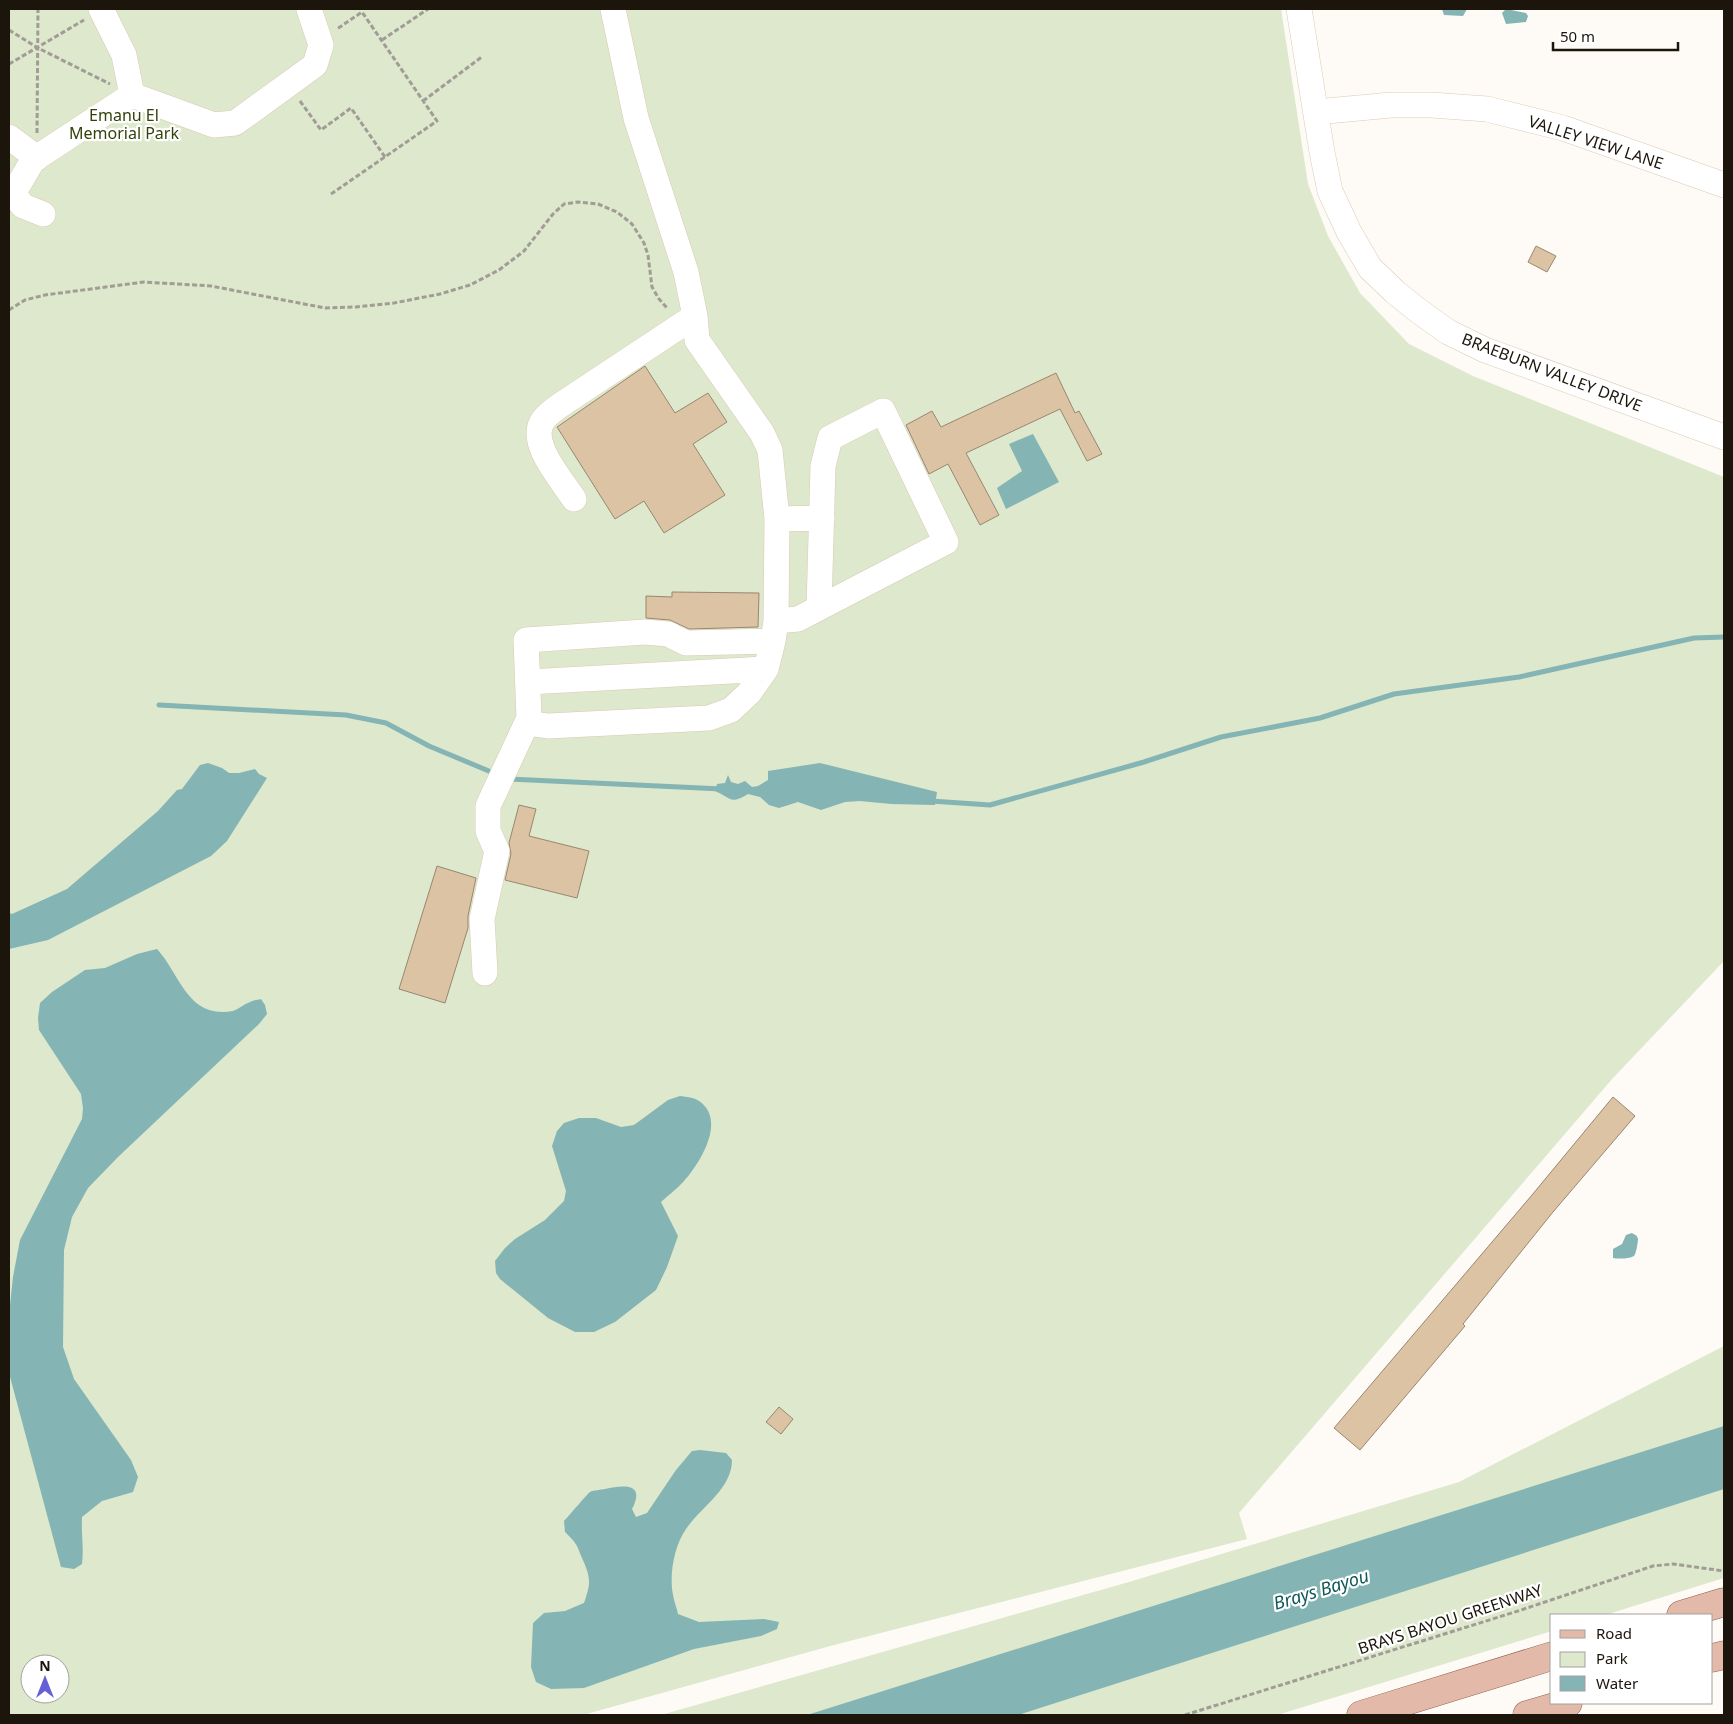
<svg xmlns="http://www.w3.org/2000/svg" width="1733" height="1724" viewBox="0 0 1733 1724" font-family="'Noto Sans',sans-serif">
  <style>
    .green { fill: #dde8cc; fill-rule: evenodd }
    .water { fill: #84b4b4 }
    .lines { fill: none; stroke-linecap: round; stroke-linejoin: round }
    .stream { stroke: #84b4b4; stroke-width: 5 }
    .building { fill: #dcc3a3; stroke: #988771 }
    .minor-casing { stroke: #dccab3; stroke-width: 26 }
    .major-casing { stroke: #91614c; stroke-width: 29 }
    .path { stroke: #a19c96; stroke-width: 3; stroke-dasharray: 5 2.5; stroke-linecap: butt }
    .minor { stroke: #fff; stroke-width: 25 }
    .major { stroke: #e3b9a9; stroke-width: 28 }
    .labels { text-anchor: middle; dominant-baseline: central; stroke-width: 4.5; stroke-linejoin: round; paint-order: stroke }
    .park-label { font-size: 16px; fill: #324208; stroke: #fff }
    .street-label { font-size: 16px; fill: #1b150c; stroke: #fff }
    .water-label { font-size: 18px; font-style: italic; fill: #125858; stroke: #fff }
  </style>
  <rect width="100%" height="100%" fill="#fefaf6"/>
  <path class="green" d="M9 9H1281L1308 184 1328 236 1360 293 1409 344 1473 376 1724 477V961L1613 1078 1239 1513 1247 1539 834 1645 583 1715H9ZM30 1664H60V1694H30Z
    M1724 1346V1578L1605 1615H1552V1631L1277 1715H661L1129 1582 1459 1482Z"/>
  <path class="water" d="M1442 9H1467L1463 16 1444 15Z
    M1506 9 1526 13 1528 16 1526 22 1506 24 1502 13Z
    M1033 434 1059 482 1006 509 997 488 1022 471 1009 444Z
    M208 763 222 768 229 773H239L255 769 259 774 267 778 227 841 211 856 48 940 9 949V913L12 914 67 889 158 811 177 790 182 789 200 765Z
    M820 763 937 792 935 805 891 804 860 801 845 802 821 810 798 802 779 808 769 805 760 797 748 794C729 805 732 798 715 791L717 784 725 783 728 775 731 782 738 784 745 781 752 787 758 786 768 780V771Z
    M157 949C181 975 187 1019 233 1011 239 1009 244 1004 250 1002 254 1000 258 1000 261 999L265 1005 267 1014 259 1024 118 1157 88 1188 72 1217 64 1250 63 1347 74 1379 131 1460 138 1477 133 1492 102 1501 82 1517C81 1533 84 1548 82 1564L74 1569 61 1567 9 1373V1314L13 1277 20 1240 82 1119 83 1108 81 1094 39 1030 38 1018 40 1003 52 992 85 970 105 968 137 954Z
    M680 1096C686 1097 694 1097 699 1101 727 1120 700 1163 684 1181 677 1189 668 1195 661 1202L678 1236 667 1267 656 1290 615 1322 594 1332H575L548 1318 500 1279 496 1273 495 1261 505 1248 515 1239 545 1220 564 1201 566 1191 552 1146 557 1131 564 1123 579 1118H596L621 1127 634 1125 668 1100Z
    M1632 1233C1635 1235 1637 1235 1638 1239 1638 1242 1636 1254 1634 1256 1629 1259 1618 1259 1613 1258V1249L1622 1244 1626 1235Z
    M1724 1426V1489L1018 1715H807Z
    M700 1450 726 1453 732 1460C732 1489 701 1507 686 1529 674 1546 669 1575 673 1595 674 1602 677 1608 678 1614L699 1622 764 1619 779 1622 777 1629 761 1636 694 1649 584 1688 551 1689 536 1682 531 1667 533 1623 544 1613 565 1611 584 1603C591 1583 591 1578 582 1558 576 1543 577 1544 565 1532L564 1521C568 1517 588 1493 590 1492 594 1490 601 1490 605 1489 623 1485 646 1482 632 1509L636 1517 647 1513 676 1470 692 1451Z"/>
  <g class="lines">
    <path class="stream" d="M159 705 346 715 386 723 429 746 496 774
      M509 779 722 789
      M931 801 990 805 1144 762 1221 737 1320 718 1394 694 1519 677 1694 638 1724 637"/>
  </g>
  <path class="building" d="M1536 246 1556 256 1547 272 1528 262Z
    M645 366 675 413 708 393 727 422 693 444 725 495 664 533 644 501 615 519 557 427Z
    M1056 373 1075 413 1079 411 1102 454 1087 461 1060 409 966 453 999 515 980 525 948 464 929 474 906 425 932 411 941 427Z
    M672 592 759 593 758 627 689 629 670 620 646 618V596L672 597Z
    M519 805 536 809 529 836 589 851 577 898 505 880 511 854 509 843Z
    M437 866 476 878 468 916V928L445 1003 399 989Z
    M1613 1097 1635 1116 1553 1212 1463 1324 1465 1326 1360 1450 1334 1428 1532 1195Z
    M779 1407 793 1419 781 1434 766 1422Z"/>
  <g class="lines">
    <defs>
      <path id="minor" d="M101 9 124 55 132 95
        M613 9 636 118 686 272 695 316 697 340 762 433 770 450 777 519 776 621 773 641 766 669 749 693 731 710 709 718 548 726 534 724 529 718 526 640 645 632 668 634 686 643 773 641
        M1299 9 1322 152 1330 191 1349 232 1370 268 1395 292 1416 309 1448 332 1485 350 1724 437
        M1316 112 1391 105H1431L1487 109 1563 128 1724 185
        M9 137 37 158
        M13 194 23 206 43 214
        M9 197 13 194 33 160 132 95 214 125 235 123 315 65 321 45 309 9
        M883 411 946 542 819 608 823 466 830 438Z
        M574 499C562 480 526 441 544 419 548 414 554 410 559 406L695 316
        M777 519 822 518
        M776 621 798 619 819 608
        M528 682 766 669
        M485 973 482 919 497 851 488 831V806L529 718"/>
      <path id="major" d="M1681 1615 1724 1602
        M1712 1658 1724 1655
        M1361 1715 1552 1656
        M1527 1715 1568 1703"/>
    </defs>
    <use href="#minor" class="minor-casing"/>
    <use href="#major" class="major-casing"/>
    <path class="path" d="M9 30 38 48 110 84
      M382 40 428 9
      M9 64 84 20
      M300 101 321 130 351 108 385 157
      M423 101 483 56
      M37 133 38 9
      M331 194 437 121 362 12 337 29
      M9 310 25 300 45 295 144 282 211 286 325 308 356 307 394 303 440 294 470 285 499 270 524 251 553 214 564 204 578 202 598 204 617 212 632 224 644 243 648 255 652 287 659 299 668 309
      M1185 1715 1518 1611 1653 1566 1673 1564 1724 1571"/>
    <use href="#minor" class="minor"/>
    <use href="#major" class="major"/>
  </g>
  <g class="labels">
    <g class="park-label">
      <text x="124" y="115">Emanu El<tspan x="124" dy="18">Memorial Park</tspan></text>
    </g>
    <g class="street-label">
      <text transform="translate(1596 142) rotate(18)">VALLEY VIEW LANE</text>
      <text transform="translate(1552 372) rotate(21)">BRAEBURN VALLEY DRIVE</text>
      <text transform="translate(1450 1619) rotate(-18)">BRAYS BAYOU GREENWAY</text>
    </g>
    <g class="water-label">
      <text transform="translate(1321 1589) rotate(-17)">Brays Bayou</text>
    </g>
  </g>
  <rect width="1733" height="1724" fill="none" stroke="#1b150c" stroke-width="20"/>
  <rect x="1550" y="1614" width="162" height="90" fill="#ffffff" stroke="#a4a19e"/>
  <rect x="1560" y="1630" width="25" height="8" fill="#e3b9a9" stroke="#a4a19e"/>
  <text x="1596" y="1639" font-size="15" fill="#1b150c">Road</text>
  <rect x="1560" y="1652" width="25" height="15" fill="#dde8cc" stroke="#a4a19e"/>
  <text x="1596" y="1664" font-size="15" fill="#1b150c">Park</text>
  <rect x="1560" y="1676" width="25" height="15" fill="#84b4b4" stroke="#a4a19e"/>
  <text x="1596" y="1689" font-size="15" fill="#1b150c">Water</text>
  <g transform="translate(45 1679)"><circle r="24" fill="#ffffff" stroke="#a4a19e"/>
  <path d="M0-4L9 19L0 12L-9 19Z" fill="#675fd8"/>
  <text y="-8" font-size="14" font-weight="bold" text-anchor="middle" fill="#1b150c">N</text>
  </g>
  <path d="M1553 42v8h125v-8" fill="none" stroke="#1b150c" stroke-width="2.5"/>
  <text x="1560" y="42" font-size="15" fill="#1b150c" stroke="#ffffff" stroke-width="4" paint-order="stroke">50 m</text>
</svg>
